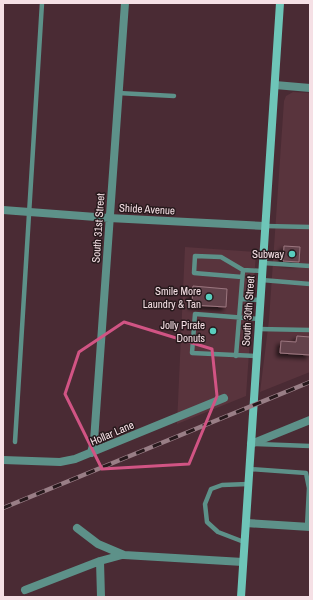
<svg xmlns="http://www.w3.org/2000/svg" width="313" height="600" viewBox="0 0 313 600" font-family="'Archivo Narrow',sans-serif">
  <style>
    .built { fill: #59343d }
    .building { fill: #64434c; stroke: #9b767f; filter: url(#shadow) }
    .lines { fill: none; stroke-linecap: round; stroke-linejoin: round }
    .lane { stroke: #5d9189; stroke-width: 4.5 }
    .street { stroke: #5d9189; stroke-width: 8 }
    .secondary { stroke: #6ec5b8; stroke-width: 8 }
    .rail-casing { stroke: #997e86; stroke-width: 4.5 }
    .rail { stroke: #27191c; stroke-width: 3; stroke-dasharray: 9; stroke-linecap: butt }
    .marked { fill: none; stroke: #d15484; stroke-width: 3; stroke-linejoin: round }
    .poi-dot { fill: #59cebe; stroke: #27191c; stroke-width: 1.5 }
    .labels { text-anchor: middle; dominant-baseline: central; stroke-width: 3; stroke-linejoin: round; paint-order: stroke }
    .street-label { font-size: 11px; fill: #f5e0e5; stroke: #27191c }
    .poi-label { font-size: 11px; fill: #f5e0e5; stroke: #27191c; text-anchor: end }
  </style>
  <defs>
    <filter id="shadow"><feDropShadow dx="-3.5" dy="3.5" stdDeviation="2" flood-color="#0009"/></filter>
  </defs>
  <rect width="100%" height="100%" fill="#4a2b34"/>
  <path class="built" d="M293 92 310 93V372L260 392 269 320 284 101 286 96Z
    M185 247 256 252 246 396 177 424Z"/>
  <path class="building" d="M284 246 300 247 299 262 283 261Z
    M193 286 227 289 226 307 192 305Z
    M297 336 310 337V355L280 353 281 341 296 342Z"/>
  <g class="lines">
    <path class="lane" d="M118 93 174 96
      M265 226 310 227
      M263 263 310 266
      M242 277 194 273 195 256 221 257 243 270
      M262 280 310 284
      M241 299 260 300
      M258 329 310 330
      M236 356 243 270 262 271
      M256 356 192 353 195 314 259 319
      M15 442 42 3
      M256 444 310 446
      M249 469 306 473 309 488 307 527
      M244 542 218 532 207 522 205 504 211 489 222 485 248 484"/>
    <path class="street" d="M275 85 310 88
      M3 210 109 218 265 226
      M251 444 310 420
      M91 453 94 441 125 3
      M3 460 60 462 75 459 224 398
      M246 523 310 527
      M77 528 98 544 124 555 243 562
      M100 561 101 597
      M25 590 100 561 122 555"/>
    <path class="secondary" d="M241 597 280 3"/>
    <defs>
      <path id="rail" d="M3 508 310 382"/>
    </defs>
    <use href="#rail" class="rail-casing"/>
    <use href="#rail" class="rail"/>
  </g>
  <path class="marked" d="M124 322 212 349 217 396 189 464 102 469 65 394 79 352Z"/>
  <g class="poi-dot">
    <circle cx="292" cy="254" r="4"/>
    <circle cx="209" cy="297" r="4"/>
    <circle cx="213" cy="331" r="4"/>
  </g>
  <g class="labels">
    <g class="street-label">
      <text transform="translate(147 209) rotate(3)">Shide Avenue</text>
      <text transform="translate(98 228) rotate(-86)">South 31st Street</text>
      <text transform="translate(248 311) rotate(-86)">South 30th Street</text>
      <text transform="translate(112 433) rotate(-23)">Hollar Lane</text>
    </g>
    <g class="poi-label">
      <text x="284" y="254">Subway</text>
      <text x="201" y="291">Smile More<tspan x="201" dy="13">Laundry &amp; Tan</tspan></text>
      <text x="205" y="325">Jolly Pirate<tspan x="205" dy="13">Donuts</tspan></text>
    </g>
  </g>
  <rect width="313" height="600" fill="none" stroke="#f5e0e5" stroke-width="8"/>
</svg>
